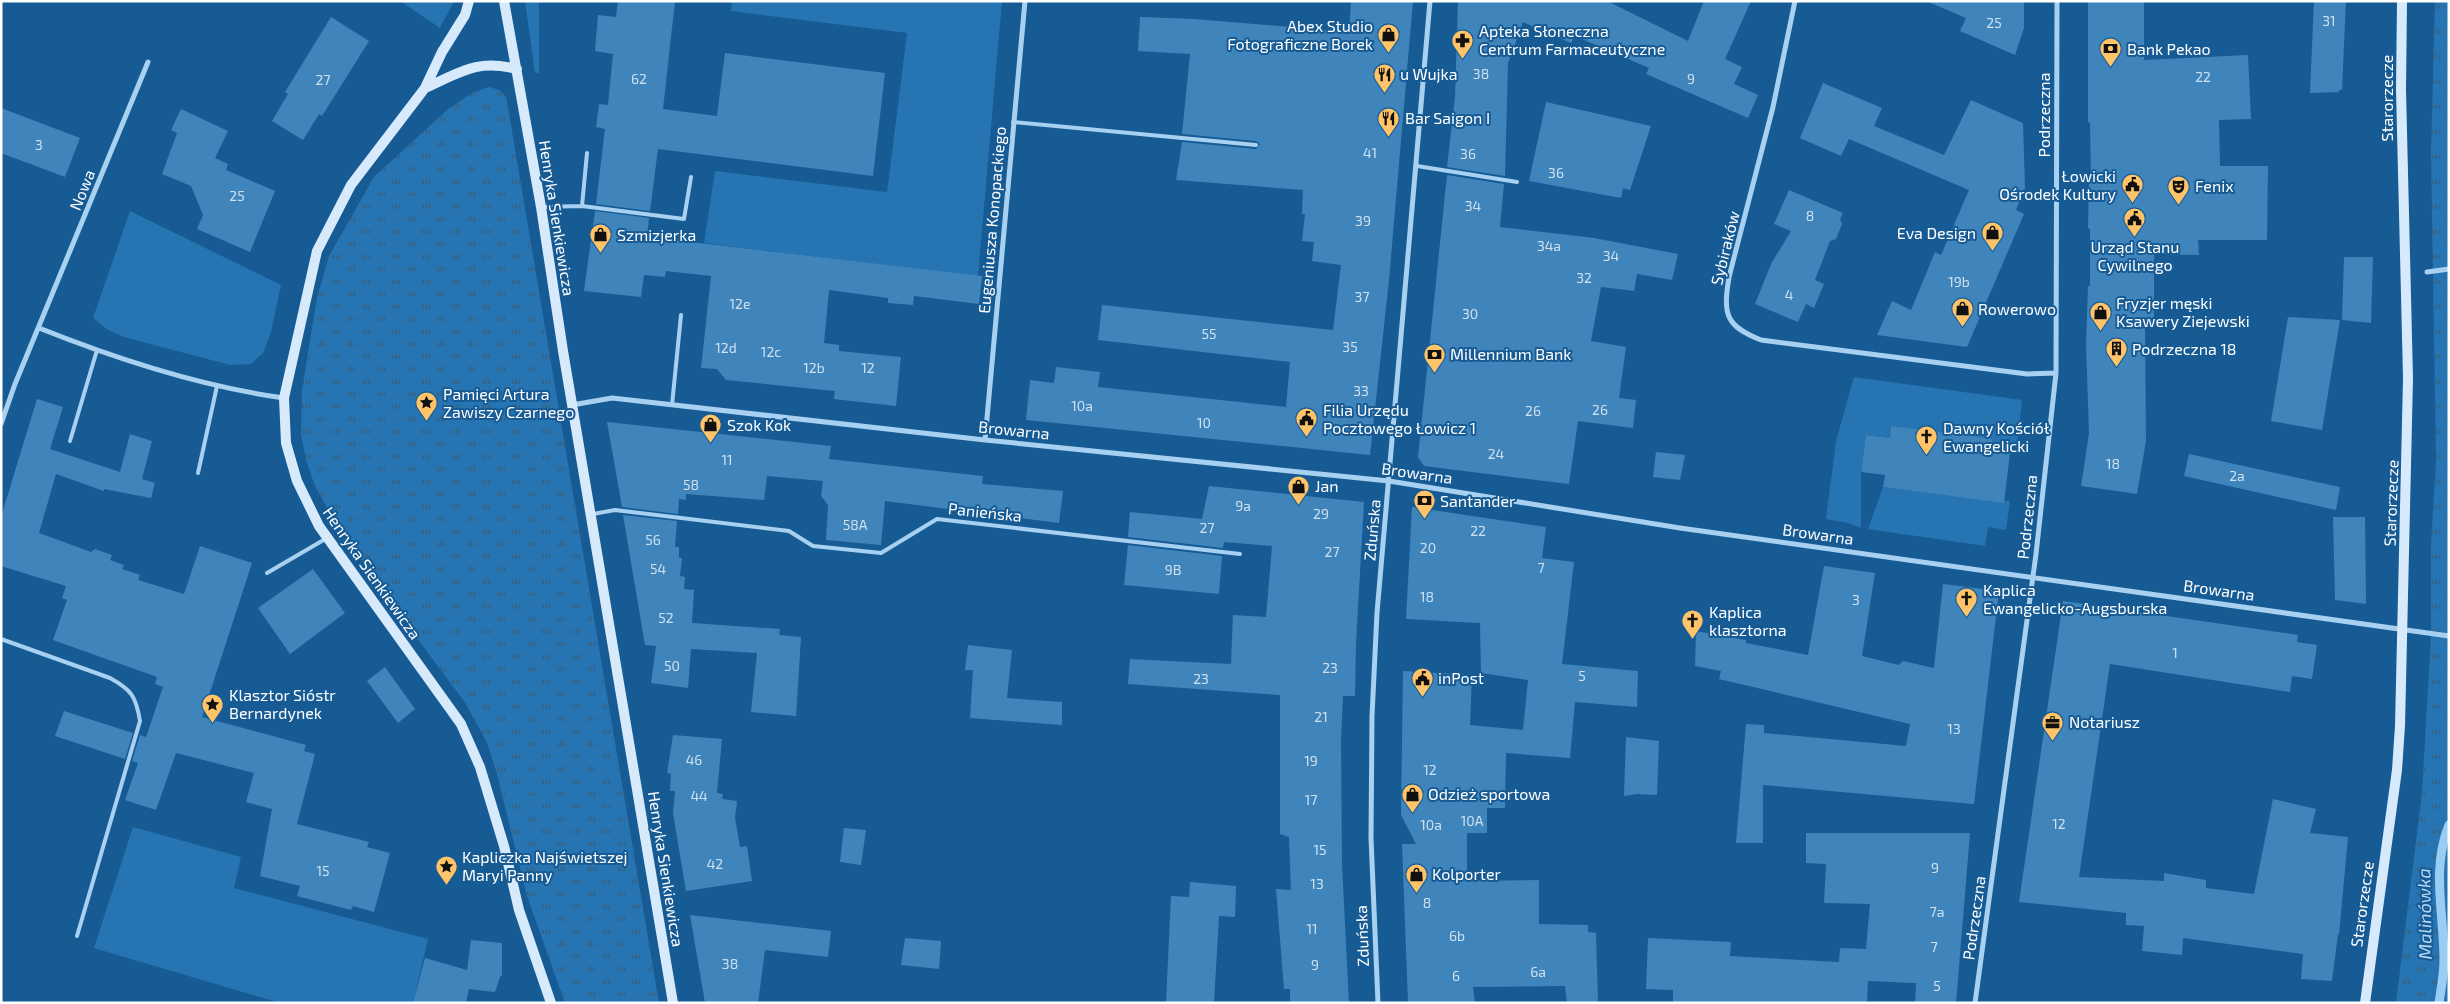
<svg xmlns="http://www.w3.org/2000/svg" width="2450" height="1004" font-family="'Exo 2',sans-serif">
<defs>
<pattern id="park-tufts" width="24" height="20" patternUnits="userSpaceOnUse" patternTransform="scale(1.25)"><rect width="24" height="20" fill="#2674b1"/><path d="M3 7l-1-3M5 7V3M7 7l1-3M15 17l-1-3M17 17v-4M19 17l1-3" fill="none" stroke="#3b5e79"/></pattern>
</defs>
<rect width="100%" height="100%" fill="#175b95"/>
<!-- grass -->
<path fill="#2674b1" d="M400 1H454L440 28Z
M525 1H539V73H535Z
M732 1H1002L978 277 704 243 715 171 887 192 907 33 731 11Z
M130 211 281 285 271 332 263 353 251 364 230 365 124 337 108 330 93 318Z
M1854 377 2022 400 2017 445 1891 427 1890 438 1866 435 1861 472V528L1848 523 1826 519 1836 441Z
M1883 487 1985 500V498L2010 501 2006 530 1988 527 1985 546 1868 529Z
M133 827 241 857 234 888 428 939 413 1003H280L94 948Z"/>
<!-- park -->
<path fill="url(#park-tufts)" d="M2435 1H2449V1003H2396L2422 792 2431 636V545L2436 460 2431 151Z
M489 87 499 90 506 96 659 1003H565L527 896 497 774 487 743 466 704 399 614 333 518 315 486 306 460 301 434 302 391 309 346 317 298 329 256 374 177 447 110 472 93Z"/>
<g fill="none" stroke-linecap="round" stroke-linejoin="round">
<!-- stream -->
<path stroke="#9acdf3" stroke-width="9" d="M2439 1003C2441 989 2444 974 2444 960 2444 914 2431 869 2449 825"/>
</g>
<!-- building -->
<path fill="#3f85bc" d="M618 1H675L663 109 717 116 725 53 885 73 873 176 658 149 650 211 596 204 605 129 596 127 599 104 608 105 613 54 595 51 598 15 616 17Z
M1351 1H1413L1389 280 1370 455 1026 420 1030 380 1054 383 1056 367 1100 372 1098 387 1286 407 1290 362 1098 340 1102 305 1333 330 1341 265 1312 261 1314 242 1302 241 1305 214H1302L1303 190 1176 180 1182 142 1256 149 1260 144 1256 141 1182 134 1190 54 1138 51 1140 17 1194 19 1349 32Z
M1458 1H1607L1688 41 1704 1H1751L1725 59 1742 67 1734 84 1758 95 1748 118 1646 74 1649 68 1575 36 1571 43 1523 22 1508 63 1505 176 1447 167 1455 97Z
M1926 1H2024V28L2015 55 1960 31 1966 18Z
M2088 1H2144V60L2248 55 2251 119 2219 120 2220 166H2268L2267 240H2198L2199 255 2154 254V320L2145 319 2146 441 2137 494 2081 486 2089 433 2086 345 2088 286H2090V229L2088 228 2089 180H2091L2090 123 2088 122Z
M2314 1H2346L2342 90H2339V92L2310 93Z
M331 17 369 41 322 116 319 114 303 140 272 121 288 94 285 92Z
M1823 83 1882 108 1874 126 1944 155 1971 100 2023 123 2025 188 2016 210 2024 214 1967 347 1877 335 1892 301 1911 310 1935 252 1941 255 1969 190 1849 139 1841 156 1800 138Z
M1546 102 1651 126 1630 190 1623 188 1621 198 1529 181Z
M1 108 80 138 65 177 1 153Z
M181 109 228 131 215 158 228 164 226 170 275 191 250 252 197 229 203 215 191 186 162 174 177 133 171 130Z
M1447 175 1504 184 1500 227 1594 238 1678 254 1672 280 1637 274 1634 291 1601 287 1591 341 1626 347 1619 398 1636 400 1633 428 1578 421 1569 484 1424 466 1418 457Z
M1789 190 1843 213 1840 219 1842 224 1836 239 1830 241 1815 280 1824 284 1814 308 1806 304 1798 322 1755 304 1771 264 1791 231 1774 224Z
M595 211 649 218 647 237 982 276 979 304 914 296 913 305 888 303V298L829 290 824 343 839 345V351L901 357 896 406 834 399 835 391 726 380 717 369 701 368 711 276 666 271 665 277 644 275 641 297 584 291Z
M2344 257H2373L2371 323 2342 320Z
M2288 317 2340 320 2322 430 2271 421Z
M37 399 63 407 50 449 120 472 130 434 152 441 142 479 155 483 151 498 104 489V491L56 474 39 533 91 552 95 549 112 555 110 560 124 565 122 569 140 575 138 580 184 594 200 546 252 563 202 717 306 745 304 751 315 754 297 824 369 842 367 847 390 853 374 912 353 906 351 910 297 896 300 886 260 876 272 809 246 802 254 773 176 753 156 810 125 800 138 763 132 761 140 735 146 737 163 687 155 684 157 677 53 640 67 600 62 598 66 586 1 566V517Z
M607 422 831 446 829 459 983 476 982 484 1063 491 1059 523 885 501 881 545 826 540 828 505 821 496 823 481 767 476 764 500 686 494V500L679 499 678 514 622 507Z
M1891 426 1993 439 1992 442 2011 444 2004 503 1883 487 1885 475 1861 472 1866 435 1890 438Z
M1656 452 1685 455 1680 480 1653 477Z
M2189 454 2340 487 2336 510 2184 476Z
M1209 486 1364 502 1356 643 1355 696H1343L1341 740 1342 865 1349 1003H1290V989H1284L1276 889 1291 890 1289 837 1280 834V695L1128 684 1130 659 1231 664 1233 615 1266 617 1272 546 1224 542 1223 548 1128 537 1130 512 1202 519Z
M1412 507 1546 527 1542 558 1574 562 1562 664 1638 671 1637 707 1575 702 1570 758 1506 753 1505 808H1487V833H1467V881L1539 880V924L1588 925V932L1596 933 1598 1003H1567L1565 986 1473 987 1475 1003H1408L1402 844H1416L1401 815 1403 671 1472 675 1470 725 1523 730 1528 680 1481 673 1480 623 1406 619Z
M623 515 677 521 675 547H679V558H682L680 576 685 577 684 589 694 590 692 623 780 629 779 635 801 637 796 716 751 712 757 653 691 649 688 688 651 683 656 646 645 645Z
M2333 517H2365L2366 604 2335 600Z
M1128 545 1222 556 1219 594 1124 585Z
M1824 566 1875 573 1862 656 1899 665 1903 661 1934 668 1943 584 1999 591 1974 804 1763 785V843H1736L1746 724 1764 725V733L1906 746 1910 724 1719 679 1721 671 1695 666 1696 631 1746 640V643L1808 655Z
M313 569 345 613 290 654 258 608Z
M2063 601 2298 635 2297 642 2317 645 2312 679 2292 676 2290 692 2110 664 2079 877 2164 881V873L2206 880V888L2254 894 2273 799 2316 809 2310 833 2348 837 2339 935 2338 934 2332 981 2301 979 2303 954 2183 938 2182 955 2142 951 2144 926 2126 925V913L2019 902Z
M968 645 1012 650 1007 698 1062 702V725L970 718 973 670H965Z
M385 667 415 709 398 723 367 681Z
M64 711 133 733 125 759 55 736Z
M673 735 722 739 717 793 723 794 722 799 737 801 735 818 740 847 747 846 752 881 686 891 673 813 675 791H670L671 774 667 773Z
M1626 737 1659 741 1657 795 1637 794 1624 796Z
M844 828 866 830 861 865 840 862Z
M1806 833H1970L1956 1003H1915L1916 983 1868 981 1867 1003H1673V990L1646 989 1648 938 1731 942 1730 956 1839 962 1840 948 1866 949 1870 904 1824 903 1826 864 1806 863Z
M1190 882 1236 886 1235 917 1219 916 1214 1003H1166L1171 896 1189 897Z
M690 915 831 931 828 957 765 950 758 1003H705Z
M905 938 941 941 939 969 901 965Z
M471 940 502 943V975L500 977 495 992 469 989 466 1003H413L425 958 467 970Z"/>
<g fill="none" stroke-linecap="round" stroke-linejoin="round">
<!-- lane -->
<path stroke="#a8d1f1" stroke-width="4" d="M1013 122 1256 145
M1417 166 1517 182
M582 206 587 153
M541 207 582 206 684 219 691 177
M672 405 681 315
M70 441 97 350
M198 473 217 386
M593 514 615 510 789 531 813 546 881 553 937 519 1240 554
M267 573 327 538
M1 639 110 678C132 690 136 697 140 721L77 936"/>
<!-- street -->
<path stroke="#a8d1f1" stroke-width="5" d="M1795 1 1773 107 1729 277C1723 314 1725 326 1761 340L2027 374 2056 373
M2427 272 2449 269
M39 328C114 358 204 387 284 398
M572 405 612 398 985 440 1389 481 1680 528 2449 636
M1 424 15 384 148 62
M985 440 1025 1
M1378 1003 1371 838 1372 716 1377 613 1430 1
M1975 1003 2036 554 2056 373 2057 1"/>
<!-- secondary -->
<path stroke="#d6eafb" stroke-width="10" d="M469 1 465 15 442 52 425 88 351 185 317 251 284 398 286 443 297 481 319 526 461 724 480 767 504 846 519 910 551 1003
M504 1 541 207 563 351 673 1003
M425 88C461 72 476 59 517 69
M2365 1003 2397 770 2400 726 2408 378 2401 90 2402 1"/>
</g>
<!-- icons -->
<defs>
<symbol id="shop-pin" viewBox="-11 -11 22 30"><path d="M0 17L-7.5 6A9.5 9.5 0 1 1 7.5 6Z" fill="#ffc368" stroke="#175b95"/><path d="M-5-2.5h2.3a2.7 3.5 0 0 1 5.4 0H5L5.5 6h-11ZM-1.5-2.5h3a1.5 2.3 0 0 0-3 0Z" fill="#111"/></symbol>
<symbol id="pharmacy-pin" viewBox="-11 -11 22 30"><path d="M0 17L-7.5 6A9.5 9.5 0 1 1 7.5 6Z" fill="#ffc368" stroke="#175b95"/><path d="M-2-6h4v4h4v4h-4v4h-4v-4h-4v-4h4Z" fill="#111"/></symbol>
<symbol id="bank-pin" viewBox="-11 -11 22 30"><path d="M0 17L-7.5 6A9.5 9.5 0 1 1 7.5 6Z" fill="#ffc368" stroke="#175b95"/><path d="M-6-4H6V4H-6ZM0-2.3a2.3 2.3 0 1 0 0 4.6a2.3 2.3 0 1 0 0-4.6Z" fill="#111"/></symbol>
<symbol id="restaurant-pin" viewBox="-11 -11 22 30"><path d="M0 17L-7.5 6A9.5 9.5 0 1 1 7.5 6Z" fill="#ffc368" stroke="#175b95"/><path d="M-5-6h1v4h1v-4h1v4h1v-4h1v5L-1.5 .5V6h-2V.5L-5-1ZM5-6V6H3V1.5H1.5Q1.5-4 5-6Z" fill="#111"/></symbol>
<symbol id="civic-pin" viewBox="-11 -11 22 30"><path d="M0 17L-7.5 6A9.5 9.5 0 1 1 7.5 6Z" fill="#ffc368" stroke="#175b95"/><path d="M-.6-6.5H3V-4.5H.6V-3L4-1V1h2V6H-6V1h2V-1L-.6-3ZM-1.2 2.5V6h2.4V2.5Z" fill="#111"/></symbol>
<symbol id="theatre-pin" viewBox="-11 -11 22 30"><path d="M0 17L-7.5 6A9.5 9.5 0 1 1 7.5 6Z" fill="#ffc368" stroke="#175b95"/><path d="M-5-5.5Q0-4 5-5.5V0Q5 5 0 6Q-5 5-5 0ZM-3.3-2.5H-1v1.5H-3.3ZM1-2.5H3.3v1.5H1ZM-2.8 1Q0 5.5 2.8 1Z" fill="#111"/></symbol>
<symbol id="building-pin" viewBox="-11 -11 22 30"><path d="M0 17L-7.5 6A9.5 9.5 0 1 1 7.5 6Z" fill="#ffc368" stroke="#175b95"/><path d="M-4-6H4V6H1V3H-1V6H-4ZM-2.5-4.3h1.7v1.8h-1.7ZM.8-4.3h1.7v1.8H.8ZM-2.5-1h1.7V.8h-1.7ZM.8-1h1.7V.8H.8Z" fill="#111"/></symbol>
<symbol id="sight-pin" viewBox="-11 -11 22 30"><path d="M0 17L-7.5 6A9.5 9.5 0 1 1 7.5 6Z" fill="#ffc368" stroke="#175b95"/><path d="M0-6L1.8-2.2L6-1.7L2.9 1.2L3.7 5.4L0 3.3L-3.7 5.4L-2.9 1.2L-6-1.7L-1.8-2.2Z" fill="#111"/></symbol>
<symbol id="church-pin" viewBox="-11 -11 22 30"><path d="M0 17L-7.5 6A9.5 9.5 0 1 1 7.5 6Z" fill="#ffc368" stroke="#175b95"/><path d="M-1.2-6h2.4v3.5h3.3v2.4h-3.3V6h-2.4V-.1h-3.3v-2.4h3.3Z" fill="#111"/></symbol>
<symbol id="office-pin" viewBox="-11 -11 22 30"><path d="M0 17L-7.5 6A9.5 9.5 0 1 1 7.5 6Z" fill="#ffc368" stroke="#175b95"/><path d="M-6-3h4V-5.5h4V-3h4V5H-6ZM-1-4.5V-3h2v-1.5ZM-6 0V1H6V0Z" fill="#111"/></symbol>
</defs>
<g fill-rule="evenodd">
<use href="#shop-pin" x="1376" y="22" width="25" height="34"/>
<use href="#pharmacy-pin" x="1450" y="28" width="25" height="34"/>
<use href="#bank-pin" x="2098" y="36" width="25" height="34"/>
<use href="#restaurant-pin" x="1372" y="62" width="25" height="34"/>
<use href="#restaurant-pin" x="1376" y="106" width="25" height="34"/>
<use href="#civic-pin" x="2120" y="172" width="25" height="34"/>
<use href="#theatre-pin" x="2166" y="174" width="25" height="34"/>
<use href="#civic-pin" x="2122" y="206" width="25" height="34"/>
<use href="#shop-pin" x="1980" y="220" width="25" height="34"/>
<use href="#shop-pin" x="588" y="222" width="25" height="34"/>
<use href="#shop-pin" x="1950" y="296" width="25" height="34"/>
<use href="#shop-pin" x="2088" y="300" width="25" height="34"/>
<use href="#building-pin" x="2104" y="336" width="25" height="34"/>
<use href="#bank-pin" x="1422" y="342" width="25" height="34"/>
<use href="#sight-pin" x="414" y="390" width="25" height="34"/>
<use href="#civic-pin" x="1294" y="406" width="25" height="34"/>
<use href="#shop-pin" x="698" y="412" width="25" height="34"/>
<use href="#church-pin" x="1914" y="424" width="25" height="34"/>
<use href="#shop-pin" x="1286" y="474" width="25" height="34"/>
<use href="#bank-pin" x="1412" y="488" width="25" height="34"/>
<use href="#church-pin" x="1954" y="586" width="25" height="34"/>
<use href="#church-pin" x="1680" y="608" width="25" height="34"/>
<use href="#civic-pin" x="1410" y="666" width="25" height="34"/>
<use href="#sight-pin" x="200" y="692" width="25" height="34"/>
<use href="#office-pin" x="2040" y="710" width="25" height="34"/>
<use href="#shop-pin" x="1400" y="782" width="25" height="34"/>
<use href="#sight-pin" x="434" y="854" width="25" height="34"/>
<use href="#shop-pin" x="1404" y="862" width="25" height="34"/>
</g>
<g text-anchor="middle" stroke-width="4" stroke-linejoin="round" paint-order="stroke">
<!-- number labels -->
<g font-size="14" fill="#cfe0ee">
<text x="2329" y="26">31</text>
<text x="1994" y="28">25</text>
<text x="1481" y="79">38</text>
<text x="2203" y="82">22</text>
<text x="639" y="84">62</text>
<text x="1691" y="84">9</text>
<text x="323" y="85">27</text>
<text x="39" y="150">3</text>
<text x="1370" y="158">41</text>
<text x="1468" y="159">36</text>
<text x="1556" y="178">36</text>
<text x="237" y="201">25</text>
<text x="1473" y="211">34</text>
<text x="1810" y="221">8</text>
<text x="1363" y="226">39</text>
<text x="1549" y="251">34a</text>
<text x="1611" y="261">34</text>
<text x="1584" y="283">32</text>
<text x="1959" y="287">19b</text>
<text x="1789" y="300">4</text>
<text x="1362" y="302">37</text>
<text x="740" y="309">12e</text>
<text x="1470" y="319">30</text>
<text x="1209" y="339">55</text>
<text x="1350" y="352">35</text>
<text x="726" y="353">12d</text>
<text x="771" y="357">12c</text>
<text x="814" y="373">12b</text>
<text x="868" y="373">12</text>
<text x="1361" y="396">33</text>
<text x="1082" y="411">10a</text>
<text x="1600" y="415">26</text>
<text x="1533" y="416">26</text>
<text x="1204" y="428">10</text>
<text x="1496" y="459">24</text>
<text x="727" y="465">11</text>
<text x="2113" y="469">18</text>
<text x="2237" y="481">2a</text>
<text x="691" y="490">58</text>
<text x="1243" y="511">9a</text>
<text x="1321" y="519">29</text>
<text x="855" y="530">58A</text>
<text x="1207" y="533">27</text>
<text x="1478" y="536">22</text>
<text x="653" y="545">56</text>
<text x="1428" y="553">20</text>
<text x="1332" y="557">27</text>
<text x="1541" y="573">7</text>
<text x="658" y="574">54</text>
<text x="1173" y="575">9B</text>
<text x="1427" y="602">18</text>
<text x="1856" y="605">3</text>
<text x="666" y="623">52</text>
<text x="2175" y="658">1</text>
<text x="672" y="671">50</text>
<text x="1330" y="673">23</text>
<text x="1582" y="681">5</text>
<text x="1201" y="684">23</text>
<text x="1321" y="722">21</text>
<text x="1954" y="734">13</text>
<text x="694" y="765">46</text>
<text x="1311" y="766">19</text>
<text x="1430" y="775">12</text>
<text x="699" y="801">44</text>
<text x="1311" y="805">17</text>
<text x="1472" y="826">10A</text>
<text x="2059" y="829">12</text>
<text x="1431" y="830">10a</text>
<text x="1320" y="855">15</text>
<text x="715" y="869">42</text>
<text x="1935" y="873">9</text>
<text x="323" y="876">15</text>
<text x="1317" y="889">13</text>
<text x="1427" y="908">8</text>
<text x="1937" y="917">7a</text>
<text x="1312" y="934">11</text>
<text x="1457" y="941">6b</text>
<text x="1934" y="952">7</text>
<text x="730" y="969">38</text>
<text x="1315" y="970">9</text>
<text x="1538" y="977">6a</text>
<text x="1456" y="981">6</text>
<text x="1937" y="991">5</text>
</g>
<!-- poi labels -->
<g font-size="16" fill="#fff" stroke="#175b95" text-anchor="start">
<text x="1373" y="32" text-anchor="end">Abex Studio<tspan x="1373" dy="18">Fotograficzne Borek</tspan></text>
<text x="1479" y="37">Apteka Słoneczna<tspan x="1479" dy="18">Centrum Farmaceutyczne</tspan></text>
<text x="2127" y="55">Bank Pekao</text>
<text x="1400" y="80">u Wujka</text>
<text x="1405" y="124">Bar Saigon I</text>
<text x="2116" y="182" text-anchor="end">Łowicki<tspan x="2116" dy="18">Ośrodek Kultury</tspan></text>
<text x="2195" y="192">Fenix</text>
<text x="1976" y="239" text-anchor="end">Eva Design</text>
<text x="617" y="241">Szmizjerka</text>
<text x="2135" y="253" text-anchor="middle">Urząd Stanu<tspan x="2135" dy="18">Cywilnego</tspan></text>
<text x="2116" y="309">Fryzjer męski<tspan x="2116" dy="18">Ksawery Ziejewski</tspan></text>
<text x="1978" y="315">Rowerowo</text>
<text x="2132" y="355">Podrzeczna 18</text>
<text x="1450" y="360">Millennium Bank</text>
<text x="443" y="400">Pamięci Artura<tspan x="443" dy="18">Zawiszy Czarnego</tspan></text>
<text x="1323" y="416">Filia Urzędu<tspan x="1323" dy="18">Pocztowego Łowicz 1</tspan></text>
<text x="727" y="431">Szok Kok</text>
<text x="1943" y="434">Dawny Kościół<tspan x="1943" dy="18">Ewangelicki</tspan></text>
<text x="1315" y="492">Jan</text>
<text x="1440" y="507">Santander</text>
<text x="1983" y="596">Kaplica<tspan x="1983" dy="18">Ewangelicko-Augsburska</tspan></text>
<text x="1709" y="618">Kaplica<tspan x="1709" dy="18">klasztorna</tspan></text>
<text x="1438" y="684">inPost</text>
<text x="229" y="701">Klasztor Sióstr<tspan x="229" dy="18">Bernardynek</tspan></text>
<text x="2069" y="728">Notariusz</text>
<text x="1428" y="800">Odzież sportowa</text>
<text x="462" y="863">Kapliczka Najświetszej<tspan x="462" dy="18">Maryi Panny</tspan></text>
<text x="1432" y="880">Kolporter</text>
</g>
<!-- street labels -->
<g font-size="16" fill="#fff" stroke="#175b95">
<text transform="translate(2387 98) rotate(-90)" y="6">Starorzecze</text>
<text transform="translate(2044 115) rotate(-90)" y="6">Podrzeczna</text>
<text transform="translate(82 190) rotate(-68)" y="6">Nowa</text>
<text transform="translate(557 218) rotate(81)" y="6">Henryka Sienkiewicza</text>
<text transform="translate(992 220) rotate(-85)" y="6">Eugeniusza Konopackiego</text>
<text transform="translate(1725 248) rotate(-76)" y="6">Sybiraków</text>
<text transform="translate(1014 430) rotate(6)" y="6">Browarna</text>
<text transform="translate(1417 473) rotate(8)" y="6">Browarna</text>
<text transform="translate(2391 503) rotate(-88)" y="6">Starorzecze</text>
<text transform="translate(985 512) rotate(6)" y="6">Panieńska</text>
<text transform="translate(2027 517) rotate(-84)" y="6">Podrzeczna</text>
<text transform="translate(1372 530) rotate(-85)" y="6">Zduńska</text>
<text transform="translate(1818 534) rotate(8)" y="6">Browarna</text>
<text transform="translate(372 573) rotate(55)" y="6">Henryka Sienkiewicza</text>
<text transform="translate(2219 590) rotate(8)" y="6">Browarna</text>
<text transform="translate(666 869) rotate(81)" y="6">Henryka Sienkiewicza</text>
<text transform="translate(2362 904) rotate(-82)" y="6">Starorzecze</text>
<text transform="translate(1974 918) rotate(-82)" y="6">Podrzeczna</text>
<text transform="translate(1362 936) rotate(-92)" y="6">Zduńska</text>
</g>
<!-- water labels -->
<g font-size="18" font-style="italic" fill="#b4daf8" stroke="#175b95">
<text transform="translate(2425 914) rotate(-91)" y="6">Malinówka</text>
</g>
</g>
<!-- border -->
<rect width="2450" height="1004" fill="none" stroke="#ffffff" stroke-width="5"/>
</svg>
